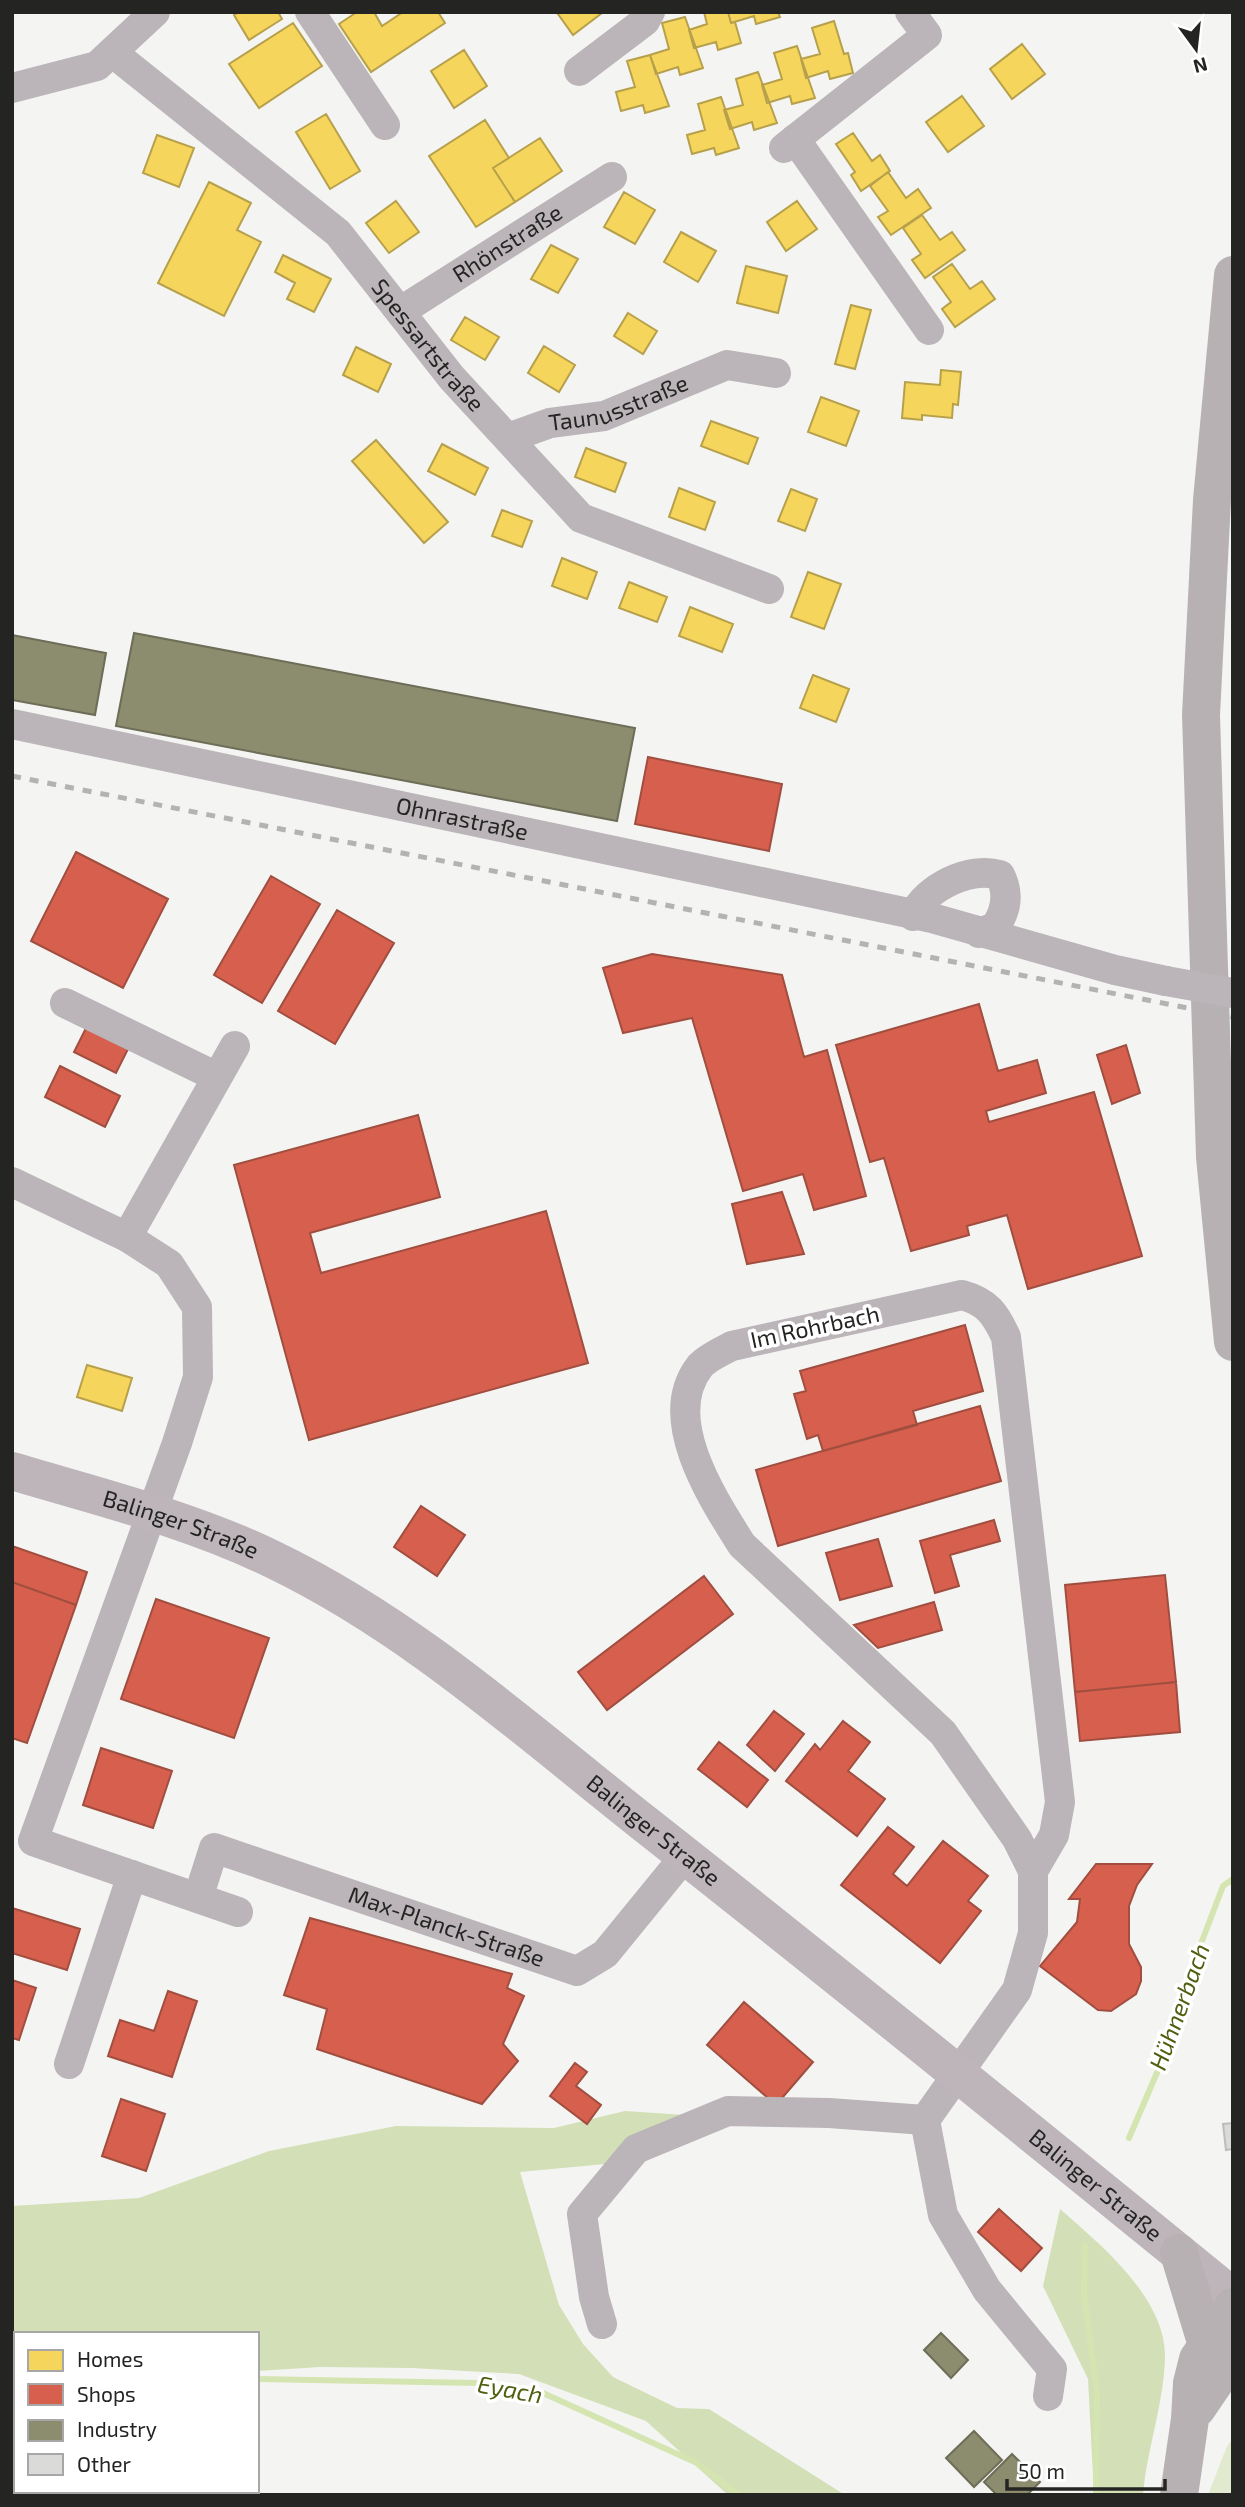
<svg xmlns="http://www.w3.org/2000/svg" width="1245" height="2507" font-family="'Exo 2',sans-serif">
<rect width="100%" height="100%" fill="#f4f5f3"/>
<!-- green -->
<path fill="#e1e9ce" d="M1233 2439V2495H1208L1227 2446Z"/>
<!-- forest -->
<path fill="#d3dfb6" d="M625 2111 686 2115 637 2161 520 2172 559 2305 583 2344 613 2377 677 2408 709 2409 845 2495H728L646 2421 519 2374 412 2368 320 2367 257 2371V2334H16V2366L12 2365V2206L139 2198 269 2151 396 2126 554 2128Z
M1060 2209C1100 2244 1166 2298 1165 2357 1164 2403 1147 2449 1143 2495H1094L1088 2379 1043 2286Z"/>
<!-- homes -->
<path fill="#f6d55c" stroke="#b7a04b" stroke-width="2" d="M239 12H278L282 19 249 40 234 15Z
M357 12H374L382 26 403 12H438L445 23 371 72 339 24Z
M560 12H602V13L573 35 558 14Z
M704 12H728L731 23 735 22 741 43 718 50 716 42 694 48 689 30 707 24Z
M728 12H778L780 17 756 24 754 16 731 23Z
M685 17 703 68 680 75 678 67 656 74 650 55 669 49 662 23Z
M834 21 844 54 848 53 853 73 830 79 828 71 806 78 801 59 820 54 812 28Z
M293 23 322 66 259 108 229 64Z
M1022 44 1045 74 1012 99 990 69Z
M797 46 815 98 792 104 790 96 767 103 762 85 782 79 774 53Z
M464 50 487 86 454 108 431 71Z
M650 55 669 106 645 113 643 105 621 111 616 92 635 87 627 61Z
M758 72 777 123 754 130 752 122 730 129 724 110 743 105 736 79Z
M962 96 984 126 948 152 926 122Z
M721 97 739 148 716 155 714 148 692 154 687 135 705 130 698 104Z
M326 114 360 171 330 189 296 132Z
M485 120 509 158 493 168 515 202 476 227 429 156Z
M853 133 872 161 880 155 890 171 861 191 851 175 855 172 836 144Z
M157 135 194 148 179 187 143 173Z
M540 138 562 171 515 202 493 168Z
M888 172 906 198 918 189 931 208 891 235 878 217 888 211 870 186Z
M209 182 251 203 237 230 261 242 224 316 158 283Z
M624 192 655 210 635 244 604 227Z
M396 201 419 232 389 253 366 223Z
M797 201 817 229 786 251 767 222Z
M922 215 940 240 952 232 965 250 925 278 912 260 921 254 903 228Z
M681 232 716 251 698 282 664 262Z
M551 245 578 259 558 293 531 279Z
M283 255 331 279 314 312 287 299 295 283 275 272Z
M952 264 970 289 982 281 995 299 955 327 942 309 951 302 933 277Z
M746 266 787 276 778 313 737 303Z
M851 305 871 310 855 369 835 364Z
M628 313 657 331 643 354 614 336Z
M465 317 499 337 485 360 451 340Z
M544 346 575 365 559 392 528 373Z
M356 347 391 364 378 392 343 375Z
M941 370 961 372 958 405 953 404 952 418 922 415V420L902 418 905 382 940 385Z
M821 397 859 411 846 446 808 432Z
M711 421 758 438 748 464 701 446Z
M376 440 448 522 424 543 352 461Z
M442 444 488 468 475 495 428 471Z
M586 448 626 463 615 492 575 477Z
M679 488 715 502 705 530 669 517Z
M791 489 817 499 805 531 778 521Z
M502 510 532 521 522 547 492 536Z
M562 558 597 572 587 599 552 586Z
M808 572 841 584 824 629 791 617Z
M629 582 667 597 657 622 619 608Z
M690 607 733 624 722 652 679 636Z
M813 675 849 689 836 722 800 708Z
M87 1365 132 1378 122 1411 77 1397Z"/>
<!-- shops -->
<path fill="#d6604d" stroke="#a14e40" stroke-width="2" d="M648 757 782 784 769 851 635 824Z
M76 852 168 899 123 988 31 941Z
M271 876 320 904 262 1003 214 975Z
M337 910 394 943 335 1044 278 1011Z
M652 954 782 975 804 1057 827 1050 866 1196 814 1210 803 1174 743 1191 692 1018 623 1033 603 968Z
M979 1004 998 1071 1037 1060 1046 1093 986 1111 989 1122 1094 1092 1142 1256 1028 1289 1007 1215 967 1226 969 1235 911 1251 884 1158 870 1162 836 1045Z
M86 1028 128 1049 116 1073 74 1052Z
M1126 1045 1140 1093 1112 1104 1097 1055Z
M60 1066 120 1096 105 1127 45 1097Z
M418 1115 440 1197 310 1233 321 1273 546 1211 588 1363 309 1440 234 1165Z
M782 1192 804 1254 747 1264 732 1204Z
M965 1325 983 1391 913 1411 917 1425 823 1451 818 1435 807 1439 794 1394 806 1391 800 1371Z
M980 1406 1001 1481 778 1546 756 1470Z
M421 1506 465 1535 437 1576 394 1547Z
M994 1520 1000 1541 950 1555 959 1586 935 1593 920 1541Z
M878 1539 892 1586 840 1600 826 1553Z
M12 1546 87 1572 76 1605 12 1582Z
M1165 1575 1176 1682 1075 1692 1065 1585Z
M704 1576 733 1614 607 1710 578 1672Z
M12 1582 76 1605 27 1743 12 1738Z
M156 1599 269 1638 234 1738 121 1699Z
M934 1602 942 1630 878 1648 854 1625Z
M1176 1682 1180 1732 1080 1741 1075 1692Z
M774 1711 804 1734 775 1771 747 1745Z
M843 1721 870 1742 848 1771 885 1799 857 1836 786 1781 815 1744 820 1750Z
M719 1742 768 1780 747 1807 698 1769Z
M101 1748 172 1771 153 1828 83 1805Z
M888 1827 914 1847 893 1874 907 1886 943 1841 988 1876 968 1901 981 1911 940 1963 841 1885Z
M1096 1864H1152L1137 1885 1129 1906V1944L1141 1967V1981L1136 1994 1111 2011 1098 2010 1040 1966 1077 1922 1080 1899H1069Z
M12 1908 80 1929 67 1970 12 1953Z
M310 1918 512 1974 507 1988 524 1996 503 2044 518 2061 482 2104 317 2049 327 2009 284 1995Z
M12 1980 36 1988 19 2040 12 2038Z
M168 1991 197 2001 172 2077 108 2056 120 2020 154 2031Z
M744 2002 813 2062 776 2105 707 2045Z
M575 2063 587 2072 576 2086 601 2105 587 2124 550 2096Z
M121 2099 165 2114 146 2171 102 2156Z
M999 2209 1042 2248 1021 2271 978 2232Z"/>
<!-- industry -->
<path fill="#8c8c6e" stroke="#6d6d58" stroke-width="2" d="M134 633 635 728 617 821 116 726Z
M12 635 106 653 95 715 12 700Z
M941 2333 968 2360 951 2378 924 2350Z
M974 2431 1002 2460 974 2487 946 2458Z
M1012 2454 1040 2482 1027 2495H997L984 2482Z"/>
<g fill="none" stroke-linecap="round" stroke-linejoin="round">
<!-- stream -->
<path stroke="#d5e5b1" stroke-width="6" d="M1129 2138 1165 2054 1194 1962 1223 1886 1233 1879
M1085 2246 1084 2294 1097 2392 1096 2495
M257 2379 477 2383 543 2393 697 2463 739 2495
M12 2386 16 2387"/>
</g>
<!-- building -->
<path fill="#dadad9" stroke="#bdbdbc" stroke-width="2" d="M1233 2123V2149L1226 2150 1223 2124Z"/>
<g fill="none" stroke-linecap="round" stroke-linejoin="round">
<!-- minor -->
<g stroke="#bbb4b8" stroke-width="30">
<path d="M310 12 385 125"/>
<path id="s1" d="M113 53 338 233 452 378 581 518 769 589"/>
<path d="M579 71 645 21 650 12"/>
<path d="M12 88 97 66 155 12"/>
<path d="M795 139 929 330"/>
<path d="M784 148 927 35 910 12"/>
<path id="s2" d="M401 311 612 177"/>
<path id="s3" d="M508 438 550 423 604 416 727 365 776 373"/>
<path id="s4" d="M12 724 932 918 1115 970 1166 981"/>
<path d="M913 916C926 887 970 866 1000 875 1009 893 1007 910 995 927L979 933"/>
<path d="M65 1003 217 1077"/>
<path d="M12 1182 127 1237 169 1264 197 1307 198 1377 177 1443 33 1841 238 1912"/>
<path d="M127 1237 235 1046"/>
<path d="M1033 1871 1054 1835 1060 1802 1006 1337C995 1313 987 1302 962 1295L732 1346C722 1351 707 1358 700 1366 659 1418 713 1499 742 1545L943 1733 1017 1839 1033 1871V1933L1017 1990 925 2120 943 2215 987 2290 1052 2369 1048 2396"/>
<path id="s5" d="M198 1898 214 1848 577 1971 605 1954 685 1856"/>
<path d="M69 2064 132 1875"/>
<path d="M602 2324 594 2297 582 2214 636 2149 728 2111 829 2113 925 2120"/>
</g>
<!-- major -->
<path stroke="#bdb5ba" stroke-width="38" id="s6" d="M12 1471C99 1497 193 1520 274 1560 411 1626 526 1730 645 1824 842 1979 1038 2138 1233 2297"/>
<!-- highway -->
<path stroke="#b8b1b4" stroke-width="38" d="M1233 275 1212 500 1201 715 1215 1157 1233 1342
M1179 2253 1206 2342
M1197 2408 1233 2355
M1179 2495 1190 2419 1192 2383 1198 2359 1233 2307"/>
<!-- rail -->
<path stroke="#b4b2b2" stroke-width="5" stroke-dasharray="9 9" stroke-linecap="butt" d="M12 776 1233 1017"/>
<!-- minor-bridge -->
<path stroke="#bbb4b8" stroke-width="30" d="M1166 981 1233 993"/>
</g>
<g text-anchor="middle" stroke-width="7" stroke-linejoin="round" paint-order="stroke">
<!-- street labels -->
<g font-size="23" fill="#242423" stroke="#fff">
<text dy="8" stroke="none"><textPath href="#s2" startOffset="126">Rhönstraße</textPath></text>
<text dy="8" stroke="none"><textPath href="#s1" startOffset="432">Spessartstraße</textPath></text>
<text dy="8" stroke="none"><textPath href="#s3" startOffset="116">Taunusstraße</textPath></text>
<text dy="8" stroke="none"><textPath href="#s4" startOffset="460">Ohnrastraße</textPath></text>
<text transform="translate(815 1327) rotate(-12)" y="8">Im Rohrbach</text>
<text dy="8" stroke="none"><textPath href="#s6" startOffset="177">Balinger Straße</textPath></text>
<text dy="8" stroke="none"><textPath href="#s6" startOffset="744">Balinger Straße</textPath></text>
<text dy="8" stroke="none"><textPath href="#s5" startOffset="298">Max-Planck-Straße</textPath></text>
<text dy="8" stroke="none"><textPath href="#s6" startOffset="1311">Balinger Straße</textPath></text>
</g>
<!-- water labels -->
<g font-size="24" font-style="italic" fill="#4e5f10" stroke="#fff">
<text transform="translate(1180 2007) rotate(-70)" y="8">Hühnerbach</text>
<text transform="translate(510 2390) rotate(10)" y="8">Eyach</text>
</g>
</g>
<!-- border -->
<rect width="1245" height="2507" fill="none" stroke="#242423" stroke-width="28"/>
<!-- legend -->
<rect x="14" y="2332" width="245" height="161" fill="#ffffff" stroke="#a7a7a7" stroke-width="2"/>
<rect x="28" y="2350" width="35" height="21" fill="#f6d55c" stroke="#a7a7a7" stroke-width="2"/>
<text x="77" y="2367" font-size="21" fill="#242423">Homes</text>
<rect x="28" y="2384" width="35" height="21" fill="#d6604d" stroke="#a7a7a7" stroke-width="2"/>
<text x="77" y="2402" font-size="21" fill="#242423">Shops</text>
<rect x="28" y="2420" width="35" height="21" fill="#8c8c6e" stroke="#a7a7a7" stroke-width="2"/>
<text x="77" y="2437" font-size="21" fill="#242423">Industry</text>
<rect x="28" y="2454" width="35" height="21" fill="#dadad9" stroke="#a7a7a7" stroke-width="2"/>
<text x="77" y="2472" font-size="21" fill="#242423">Other</text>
<!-- north arrow -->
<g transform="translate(1196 49) rotate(165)" stroke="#ffffff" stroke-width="5" paint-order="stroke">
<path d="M0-5L12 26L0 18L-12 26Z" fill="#242423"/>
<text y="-10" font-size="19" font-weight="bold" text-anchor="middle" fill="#242423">N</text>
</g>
<!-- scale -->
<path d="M1007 2479v10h158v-10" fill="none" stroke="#242423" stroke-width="3.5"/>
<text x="1018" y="2479" font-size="21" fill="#242423" stroke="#ffffff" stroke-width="5" paint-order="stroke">50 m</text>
</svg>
